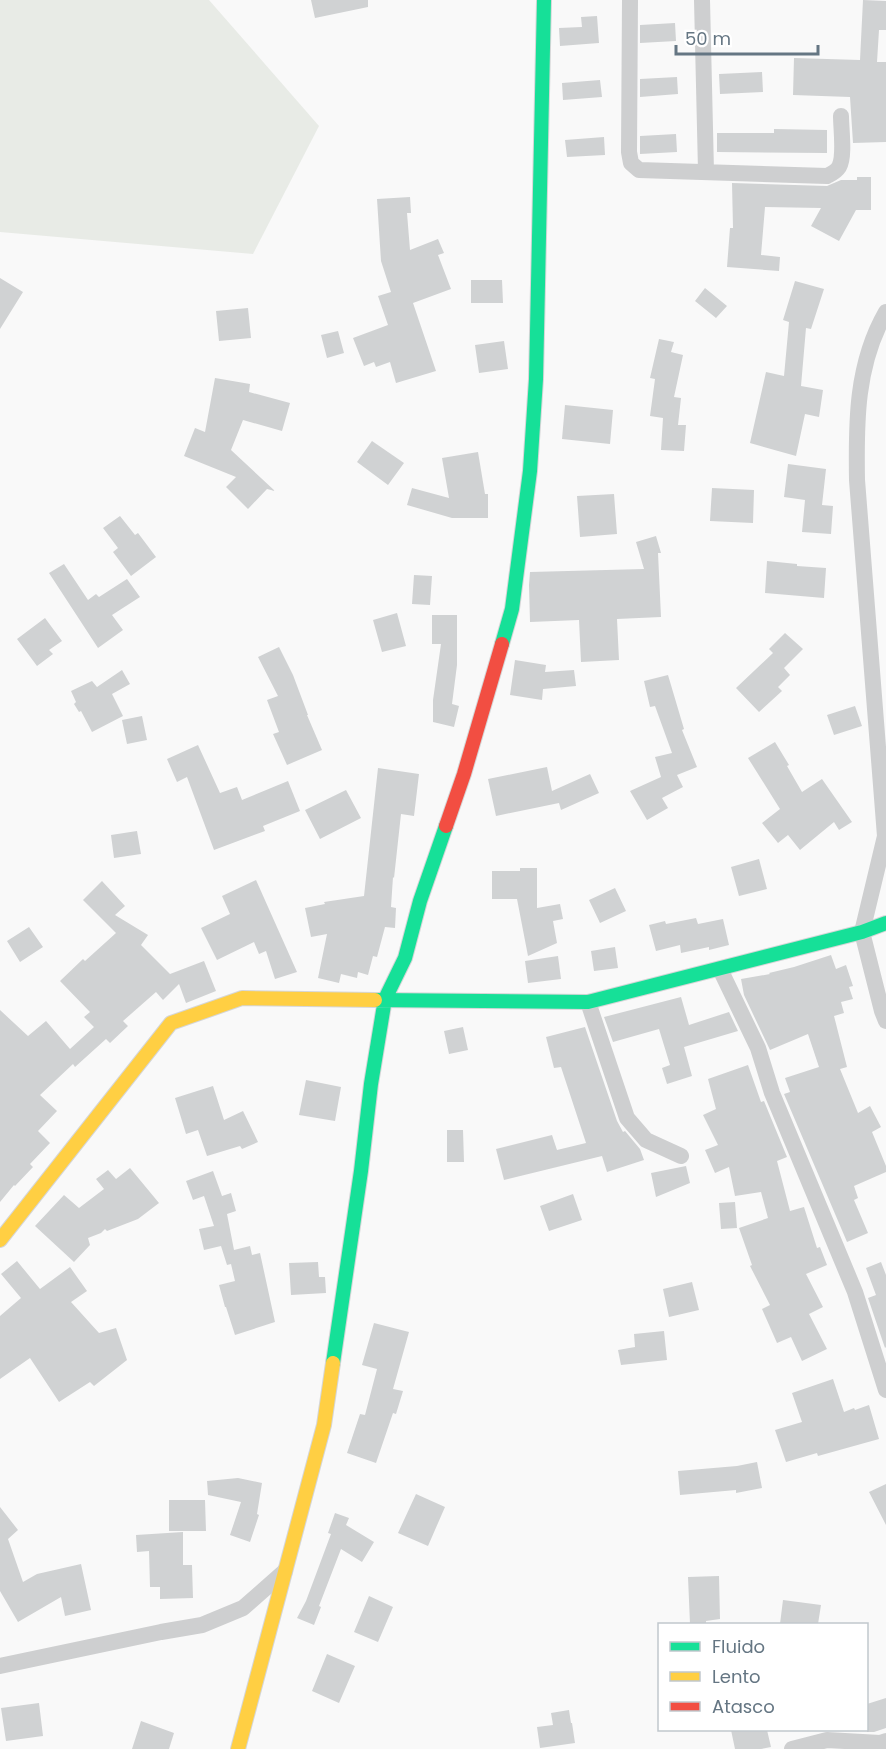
<svg xmlns="http://www.w3.org/2000/svg" width="886" height="1749" font-family="Poppins,sans-serif">
<rect width="100%" height="100%" fill="#f9f9f9"/>
<!-- green -->
<path fill="#e8ebe6" d="M0 0H209L319 126 253 254 0 232Z"/>
<!-- building -->
<path fill="#d0d2d3" d="M311 0H368V7L315 18Z
M863 0 886 1V30H879L877 62H886V142L853 143 850 97 793 95 794 58 860 60Z
M597 16 599 43 560 46 559 28 582 27 581 17Z
M675 23 676 41 640 43V25Z
M762 72 763 92 720 94 719 74Z
M677 77 678 94 640 97V79Z
M600 80 602 97 563 100 562 83Z
M774 129 827 130V153L717 152V133H774Z
M676 134 677 152 640 154V136Z
M604 137 605 155 567 157 565 140Z
M857 177H871V210H856L839 241 811 226 821 208 765 207 761 255 780 257 779 271 727 267 730 228H733L732 183 827 186 841 180H857Z
M410 197 411 213H407L410 250 438 239 444 253 438 255 451 289 413 303 436 371 396 383 390 362 376 367 374 362 364 366 353 338 388 325 378 296 391 292 381 261 377 199Z
M0 278 23 292 0 329Z
M471 280H502L503 303H471Z
M795 281 824 289 811 329 806 328 801 386 823 390 819 417 805 414 796 456 750 443 766 372 784 376 789 322 783 320Z
M705 288 727 306 716 318 695 301Z
M248 308 251 338 219 341 216 311Z
M338 331 344 353 327 358 321 335Z
M659 339 674 342 671 352 683 355 674 397 681 398 678 425H686L684 451 661 450 663 418 650 416 655 379 650 378Z
M504 341 508 369 479 373 475 345Z
M215 378 250 384 249 392 290 403 282 431 243 420 231 450 275 491 267 489 248 509 226 487 236 477 184 456 195 428 205 432Z
M565 405 613 410 610 444 562 439Z
M372 441 404 463 388 485 357 462Z
M478 452 485 494H488V518H452L407 505 412 488 449 498 442 458Z
M788 464 826 469 822 505 833 506 831 534 802 532 805 500 784 497Z
M712 488 754 490 753 523 710 521Z
M614 494 617 534 580 537 577 496Z
M120 516 135 535 138 533 156 557 131 576 113 552 118 548 103 528Z
M656 536 661 553H658L661 617 617 619 619 660 581 662 579 620 530 622 529 585 530 572 644 569 636 542Z
M767 561 797 564V566L826 568 824 598 765 593Z
M64 564 88 600 96 594 99 597 127 579 140 597 112 615 123 630 98 648 49 573Z
M414 575 432 576 430 605 412 604Z
M397 613 406 646 382 652 373 620Z
M432 615H457V665L452 704 459 706 454 727 433 722V700L441 644H432Z
M45 618 62 641 49 650 53 654 37 666 17 639Z
M785 633 803 649 784 668 790 675 778 687 782 691 759 712 736 688 773 653 769 649Z
M279 647 293 675 308 715H307L322 750 287 765 273 734 279 732 267 700 278 696 258 657Z
M515 660 546 665 545 672 574 670 576 686 543 689 542 700 510 695Z
M122 670 130 684 112 694 123 716 92 732 81 711 79 712 74 704 76 702 71 691 92 681 97 687Z
M668 675 684 729 682 730 697 767 677 775 683 787 662 798 668 808 647 820 630 791 661 777 655 757 672 753 655 706 650 707 644 681Z
M855 706 862 726 834 735 827 715Z
M142 716 147 740 127 744 122 720Z
M775 742 789 765 787 766 802 792 822 779 852 822 839 830 834 822 800 850 788 835 778 843 762 823 780 809 748 758Z
M198 745 220 793 237 787 242 800 288 781 300 811 263 826 265 831 214 850 187 777 177 782 167 759Z
M547 767 552 791 590 774 599 793 561 810 559 803 496 816 488 779Z
M378 768 419 774 414 816 401 814 394 878 393 877 391 907 396 908 395 928 385 927 377 957 373 956 368 975 358 972 357 978 341 974 339 983 318 978 327 934 311 937 305 908 325 904 324 902 364 896Z
M346 790 361 818 320 839 305 810Z
M137 831 141 854 114 858 111 835Z
M759 859 767 889 739 896 731 867Z
M520 868H537V908L560 904 563 919 553 921 557 943 528 956 517 899H492V871H520Z
M256 880 297 972 275 979 266 951 259 954 254 942 217 960 201 928 230 914 222 896Z
M102 881 125 906 115 915 148 935 141 945 170 974 204 961 216 991 186 1003 179 984 163 1000 156 992 123 1021 128 1026 110 1043 106 1039 75 1067 73 1064 40 1095 57 1111 38 1131 50 1143 30 1164 33 1167 15 1186 14 1185 0 1202V1010L28 1036 46 1021 70 1049 94 1027 84 1017 90 1012 60 981 83 959 85 961 116 933 83 900Z
M615 888 626 911 600 923 589 900Z
M696 918 698 924 723 919 729 945 709 950V947L681 953 680 945 656 951 649 925 665 921 666 924Z
M29 927 43 947 20 962 7 941Z
M615 947 618 968 594 971 591 951Z
M831 955 836 969 846 965 853 986 849 987 853 999 841 1002 844 1013 834 1016 847 1067 840 1069 858 1113 870 1106 881 1127 872 1132 886 1166V1172L854 1186 858 1198 854 1200 868 1233 847 1242 784 1094 790 1092 785 1078 819 1067 808 1034 770 1050 744 995 741 979 770 974 769 973 794 967Z
M558 956 561 979 528 983 525 961Z
M681 997 689 1025 729 1012 738 1031 684 1047 692 1076 667 1084 662 1068 670 1065 659 1029 613 1042 604 1017Z
M463 1027 468 1050 449 1054 444 1031Z
M585 1027 617 1121 623 1132 625 1131 640 1149 644 1160 607 1172 602 1156 504 1180 496 1149 552 1135 557 1150 586 1143 561 1067 554 1068 546 1037Z
M748 1065 761 1102 764 1101 787 1157 777 1161 790 1211 804 1207 817 1248 820 1247 827 1265 806 1274 823 1307 809 1314 827 1349 802 1361 791 1337 777 1343 762 1309 770 1305 750 1266 752 1265 739 1228 768 1218 761 1192 735 1196 729 1167 715 1173 705 1150 718 1145 703 1115 716 1109 708 1079Z
M306 1080 341 1087 335 1121 299 1115Z
M213 1086 224 1120 243 1111 258 1142 242 1149 240 1146 207 1156 198 1130 186 1134 175 1098Z
M447 1130H463L464 1162H447Z
M686 1166 690 1183 656 1197 651 1173Z
M130 1168 159 1203 138 1219 107 1231 105 1229 101 1233 88 1238 90 1245 74 1262 35 1226 64 1195 79 1208 104 1189 96 1179 108 1170 116 1179Z
M213 1171 222 1196 231 1193 236 1211 227 1214 234 1250 250 1246 252 1255 260 1253 275 1322 235 1335 226 1307H225L219 1285 235 1281 231 1264 227 1265 221 1246 204 1250 199 1229 214 1226 204 1196 193 1200 186 1181Z
M573 1194 582 1220 549 1231 540 1206Z
M735 1202 737 1228 721 1229 719 1203Z
M17 1261 40 1289 70 1267 87 1291 71 1302 99 1333 116 1328 127 1360 94 1386 90 1382 59 1402 30 1358 0 1379V1316L21 1298 1 1274Z
M318 1262 319 1277H325L326 1293 291 1295 289 1263Z
M881 1262 886 1275V1347L885 1348 868 1298 876 1295 866 1268Z
M692 1282 699 1310 669 1317 663 1289Z
M374 1323 409 1332 393 1389 403 1391 396 1414 393 1413 376 1463 347 1453 360 1414 365 1415 377 1369 362 1365Z
M664 1331 667 1360 621 1365 618 1350 635 1347 634 1334Z
M833 1379 844 1412 854 1408 855 1410 869 1405 879 1439 818 1456 817 1453 786 1462 775 1430 802 1422 792 1393Z
M757 1462 762 1488 736 1493V1490L680 1495 678 1471 737 1466Z
M238 1478 262 1483 257 1514 259 1515 250 1542 230 1535 241 1502 208 1495 207 1481Z
M886 1484V1525L869 1492Z
M416 1494 445 1507 428 1546 398 1533Z
M169 1500H205L206 1531H169Z
M0 1507 18 1530 8 1539 23 1582 37 1574 81 1564 91 1610 65 1616 61 1597 18 1622 0 1591Z
M335 1513 349 1518 346 1525 374 1542 362 1562 341 1549 319 1606 321 1607 314 1625 297 1618 306 1601 331 1534 328 1533Z
M183 1532V1565H192L193 1598 160 1599V1587H150L149 1551 137 1552 136 1535Z
M719 1576 720 1619 706 1621V1624H690L688 1577Z
M369 1596 393 1607 378 1642 354 1632Z
M783 1600 821 1605 818 1624H780Z
M327 1654 355 1666 339 1703 312 1691Z
M886 1698V1728L874 1732H867V1704Z
M39 1703 43 1736 6 1741 1 1708Z
M569 1710 571 1723H572L575 1743 540 1748 537 1727 553 1725 551 1713Z
M141 1721 174 1733 169 1749H132Z
M731 1730H767L771 1747 761 1749H735Z"/>
<g fill="none" stroke-linecap="round" stroke-linejoin="round">
<defs>
<path id="fast" d="M502 644 512 609 530 471 536 379 544 0
M375 1000 588 1002 862 932 886 923
M333 1363 361 1171 371 1084 385 999 405 958 420 901 446 826"/>
<path id="slow" d="M0 1240 171 1023 242 998 375 1000
M238 1749 324 1425 333 1363"/>
<path id="jam" d="M446 826 464 774 502 644"/>
</defs>
<!-- fast casing -->
<use href="#fast" stroke="#d5d6d7" stroke-width="16"/>
<!-- slow casing -->
<use href="#slow" stroke="#d5d6d7" stroke-width="16"/>
<!-- jam casing -->
<use href="#jam" stroke="#d5d6d7" stroke-width="16"/>
<!-- street -->
<path stroke="#cecfd0" stroke-width="16" d="M630 0 629 152 631 163 639 170 827 176C831 174 836 172 839 167 845 157 841 129 841 116
M702 0 706 171
M886 312C856 364 856 422 857 480L885 836 862 932 882 1011 886 1021
M720 969 758 1048 772 1093 855 1292 886 1390
M588 1002 627 1118 646 1140 681 1156
M0 1666 161 1632 202 1625 243 1608 285 1571
M792 1749 827 1740 880 1743 886 1741"/>
<!-- fast -->
<use href="#fast" stroke="#16e098" stroke-width="14"/>
<!-- slow -->
<use href="#slow" stroke="#ffcf43" stroke-width="14"/>
<!-- jam -->
<use href="#jam" stroke="#f24e42" stroke-width="14"/>
</g>
<!-- legend -->
<rect x="658" y="1623" width="210" height="108" fill="#ffffff" stroke="#c1c8cd" stroke-width="1.5"/>
<rect x="670" y="1642" width="30" height="9" fill="#16e098" stroke="#c1c8cd" stroke-width="1.5"/>
<text x="712" y="1653" font-size="18" fill="#657683">Fluido</text>
<rect x="670" y="1672" width="30" height="9" fill="#ffcf43" stroke="#c1c8cd" stroke-width="1.5"/>
<text x="712" y="1683" font-size="18" fill="#657683">Lento</text>
<rect x="670" y="1702" width="30" height="9" fill="#f24e42" stroke="#c1c8cd" stroke-width="1.5"/>
<text x="712" y="1713" font-size="18" fill="#657683">Atasco</text>
<!-- scale -->
<path d="M676 45v9h142v-9" fill="none" stroke="#657683" stroke-width="3"/>
<text x="685" y="45" font-size="18" fill="#657683" stroke="#ffffff" stroke-width="4.5" paint-order="stroke">50 m</text>
</svg>
